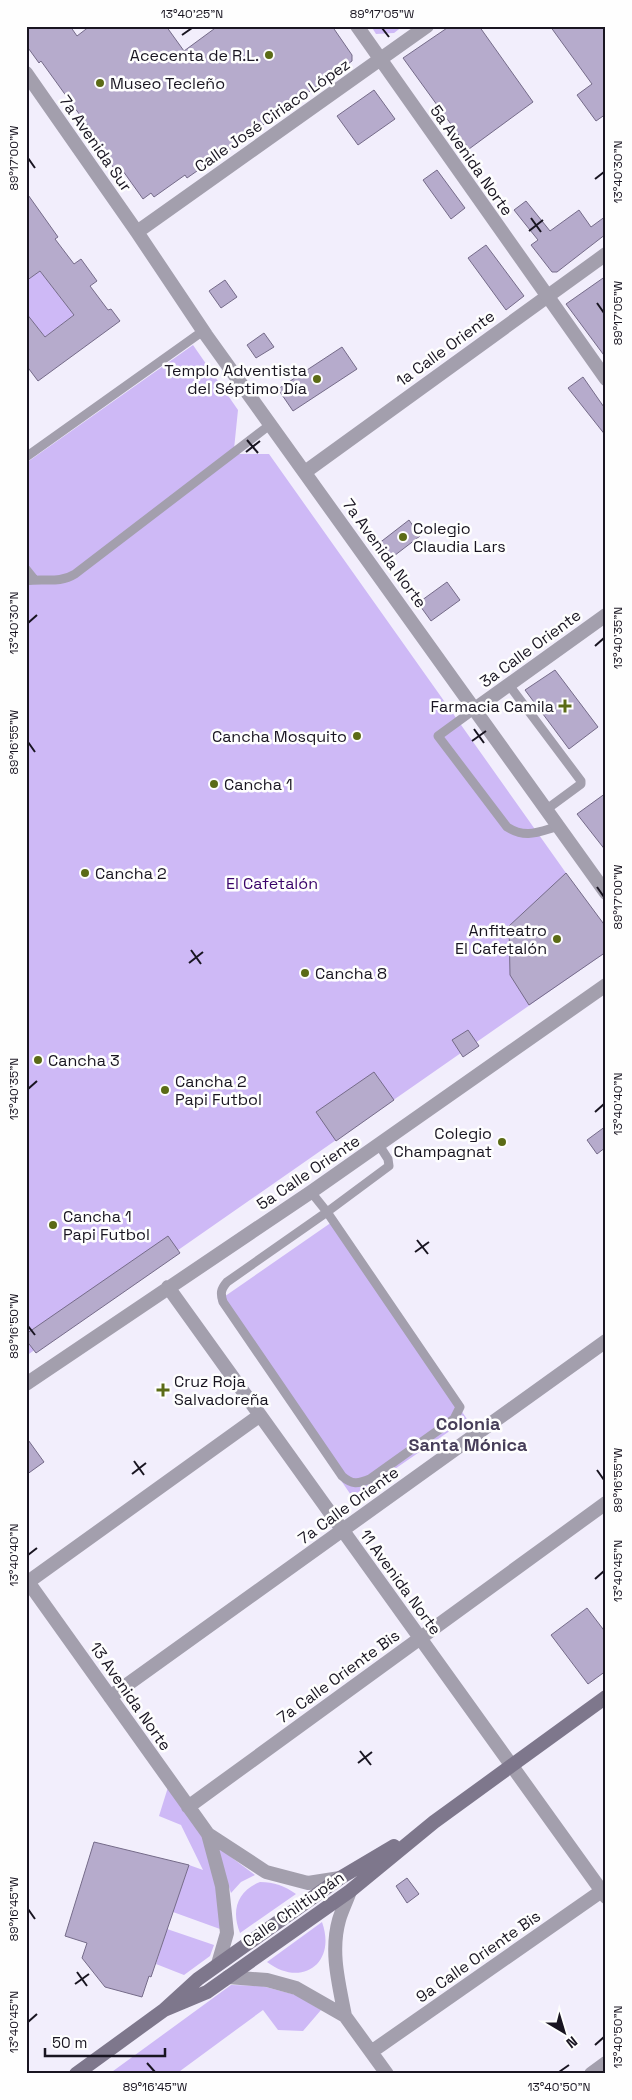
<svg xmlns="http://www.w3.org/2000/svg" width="632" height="2100" font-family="'Space Grotesk',sans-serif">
<rect width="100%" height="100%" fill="#f2eefc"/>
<!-- green -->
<path fill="#ceb9f6" d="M371 26H403L394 33 376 34Z
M40 271 74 315 45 337 26 313V281Z
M193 345 238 410 234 449 237 454H269L566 873 606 952 26 1356V463Z
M332 1222 467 1419 353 1498 218 1301Z
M169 1784 205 1836 218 1887 220 1929 173 1912 189 1865 203 1870 181 1825 159 1816Z
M215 1845 255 1875 241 1882 231 1893Z
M260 1882C274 1882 285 1886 296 1894L240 1933C231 1911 237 1891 260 1882Z
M322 1922C337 1964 301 1988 267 1962Z
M167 1929 214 1945 210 1956 184 1975 156 1964Z
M231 1985 262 1986 296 1995 321 2010 303 2031 278 2030 263 2010 176 2074H109Z"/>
<!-- building -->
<path fill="#b6abcc" stroke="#756b89" d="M26 26H70L77 36 90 26H166L184 51 218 26H332L352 55V61L261 126 260 125 241 138 242 140 208 166 207 164 187 178 185 175 154 197 151 193 143 199 123 171 118 174 101 150 103 147 41 61 39 63 26 45Z
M450 26H479L533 102 469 149 403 58Z
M550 26H606V114L596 121 577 95 592 84Z
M374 90 395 119 358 145 337 116Z
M437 170 465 208 451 219 423 180Z
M26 192 58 237 55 239 74 264 81 259 97 281 90 286 108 310 111 309 120 321 38 381 26 365V313L45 337 74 315 40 271 26 281Z
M526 201 550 231 579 210 591 227 606 216V234L557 272H552L531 245 538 240 514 210Z
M486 245 524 296 506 310 468 258Z
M606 276V358L566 304Z
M225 280 237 297 221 308 209 291Z
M264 333 274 347 256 358 247 345Z
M342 347 357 369 293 411 278 389Z
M583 377 606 410V436L568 388Z
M409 520 420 536 390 559 378 544Z
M447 582 460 600 431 621 418 603Z
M555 670 598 727 569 749 525 690Z
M606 793V851L577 814Z
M566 873 606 927V952L529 1005 510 975 509 926Z
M468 1030 479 1046 463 1057 452 1040Z
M374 1072 394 1100 336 1141 316 1112Z
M606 1126V1147L597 1154 587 1140Z
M168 1236 180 1253 36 1353 26 1340V1334Z
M26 1437 44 1462 26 1475Z
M587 1608 606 1633V1671L588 1684 551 1635Z
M94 1842 189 1865 151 1977 149 1976 142 1997 105 1987 82 1958 87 1943 65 1936Z
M407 1878 419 1894 407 1903 396 1886Z"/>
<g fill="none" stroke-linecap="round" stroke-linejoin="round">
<!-- service -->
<path stroke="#a39fad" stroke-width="9" d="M26 457 203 331
M26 569 34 579
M26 581C44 578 59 584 75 574L271 424
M509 685 581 781V784L547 809
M475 709 438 736 507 827C526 839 538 832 559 826
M311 1192 327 1212 389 1166 388 1159 379 1145
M327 1212 460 1407 454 1419 370 1479C358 1484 352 1485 342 1476L223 1302C220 1293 221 1289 227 1282Z"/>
<!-- minor -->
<path stroke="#a39fad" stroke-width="14" d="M305 472 606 254
M168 1287 606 1897
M26 1384 311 1192 606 985
M26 1579 208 1834 222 1886 227 1933 218 1964
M28 1582 259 1416
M110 1697 606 1341
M188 1807 606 1503
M208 1834 266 1872 308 1883 340 1878
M228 1977 267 1980 296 1988 345 2016 387 2074
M345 2016C339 1984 330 1952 339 1920 342 1910 347 1900 350 1891
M371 2052 606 1888
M591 2074 606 2063"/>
<!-- tertiary -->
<path stroke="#a39fad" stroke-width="14" d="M357 26 606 379
M26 73 137 232 206 335 606 893
M137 232 427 26
M475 709 606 615"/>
<!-- secondary -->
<path stroke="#7e778c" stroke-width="14" d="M164 2010 207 1992 350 1891 434 1822 606 1697
M76 2074 164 2010 198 1979 340 1878 394 1846"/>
</g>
<!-- ticks -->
<path fill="none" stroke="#191521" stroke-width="2" d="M382 28 389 37M182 35 192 28M28 158 35 168M595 179 604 172M531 218 541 232M529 231 543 220M597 303 604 313M247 440 258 453M246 452 260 441M28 623 37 615M595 646 604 638M474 729 484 743M472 741 486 731M28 742 35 752M597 887 604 897M191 950 201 964M189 963 203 952M28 1089 37 1081M595 1112 604 1104M417 1240 428 1254M415 1252 429 1242M28 1326 35 1335M134 1461 144 1475M597 1470 604 1480M132 1474 146 1463M28 1555 37 1548M595 1579 604 1571M360 1751 371 1765M358 1763 372 1752M28 1909 35 1919M77 1972 87 1986M75 1984 89 1974M28 2022 37 2014M595 2045 604 2037M147 2063 155 2072M559 2072 569 2065"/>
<!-- markers -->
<g fill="#5b6b16" stroke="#fefefe" stroke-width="2">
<circle cx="269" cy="55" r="5"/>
<circle cx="100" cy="83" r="5"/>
<circle cx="317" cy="379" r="5"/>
<circle cx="403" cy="537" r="5"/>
<path d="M562.5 698.5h5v5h5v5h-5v5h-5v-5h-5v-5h5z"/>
<circle cx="357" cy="736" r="5"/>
<circle cx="214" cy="784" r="5"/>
<circle cx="85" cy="873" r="5"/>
<circle cx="557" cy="939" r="5"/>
<circle cx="305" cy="973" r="5"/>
<circle cx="38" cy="1060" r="5"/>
<circle cx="165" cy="1090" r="5"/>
<circle cx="502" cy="1142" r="5"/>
<circle cx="53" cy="1225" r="5"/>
<path d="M160.5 1382.5h5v5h5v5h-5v5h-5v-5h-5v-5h5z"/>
</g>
<g text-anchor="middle" stroke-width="5" stroke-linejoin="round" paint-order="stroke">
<!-- poi labels -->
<g font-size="16" fill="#191521" stroke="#fefefe" text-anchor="start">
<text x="259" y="61" text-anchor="end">Acecenta de R.L.</text>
<text x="110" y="89">Museo Tecleño</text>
<text x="307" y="376" text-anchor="end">Templo Adventista<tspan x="307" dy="18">del Séptimo Día</tspan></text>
<text x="413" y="534">Colegio<tspan x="413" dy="18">Claudia Lars</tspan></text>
<text x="554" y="712" text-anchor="end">Farmacia Camila</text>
<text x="347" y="742" text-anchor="end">Cancha Mosquito</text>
<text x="224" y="790">Cancha 1</text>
<text x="95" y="879">Cancha 2</text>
<text x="547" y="936" text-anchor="end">Anfiteatro<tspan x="547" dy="18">El Cafetalón</tspan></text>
<text x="315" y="979">Cancha 8</text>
<text x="48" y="1066">Cancha 3</text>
<text x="175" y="1087">Cancha 2<tspan x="175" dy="18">Papi Futbol</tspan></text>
<text x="492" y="1139" text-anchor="end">Colegio<tspan x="492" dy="18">Champagnat</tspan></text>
<text x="63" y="1222">Cancha 1<tspan x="63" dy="18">Papi Futbol</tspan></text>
<text x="174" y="1387">Cruz Roja<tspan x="174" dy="18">Salvadoreña</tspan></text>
</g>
<!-- street labels -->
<g font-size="16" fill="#191521" stroke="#fefefe">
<text transform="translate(272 115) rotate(-35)" y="6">Calle José Ciriaco López</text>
<text transform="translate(96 143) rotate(55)" y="6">7a Avenida Sur</text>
<text transform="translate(472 160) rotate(55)" y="6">5a Avenida Norte</text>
<text transform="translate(445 348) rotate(-36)" y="6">1a Calle Oriente</text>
<text transform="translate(385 553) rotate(54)" y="6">7a Avenida Norte</text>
<text transform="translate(530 648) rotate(-36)" y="6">3a Calle Oriente</text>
<text transform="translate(308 1172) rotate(-34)" y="6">5a Calle Oriente</text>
<text transform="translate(348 1505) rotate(-36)" y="6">7a Calle Oriente</text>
<text transform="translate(401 1582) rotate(54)" y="6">11 Avenida Norte</text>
<text transform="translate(338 1676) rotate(-36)" y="6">7a Calle Oriente Bis</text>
<text transform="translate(131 1696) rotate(55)" y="6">13 Avenida Norte</text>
<text transform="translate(293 1909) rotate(-35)" y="6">Calle Chiltiupán</text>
<text transform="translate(478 1956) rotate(-35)" y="6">9a Calle Oriente Bis</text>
</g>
<!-- park labels -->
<g font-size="16" fill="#3a0369" stroke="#fefefe">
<text x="272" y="889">El Cafetalón</text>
</g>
<!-- neighbourhood labels -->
<g font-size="18" font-weight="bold" fill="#473e59" stroke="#fefefe">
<text x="468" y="1430">Colonia<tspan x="468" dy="21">Santa Mónica</tspan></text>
</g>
</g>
<!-- border -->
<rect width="632" height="2100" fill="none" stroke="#fefefe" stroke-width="55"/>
<!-- north arrow -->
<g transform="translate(564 2032) rotate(142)" stroke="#fefefe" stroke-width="4" paint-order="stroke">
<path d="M0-4L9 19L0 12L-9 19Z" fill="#191521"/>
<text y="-8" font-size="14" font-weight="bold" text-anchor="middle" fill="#191521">N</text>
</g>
<!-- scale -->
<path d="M45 2048v8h120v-8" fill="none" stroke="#191521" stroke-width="2.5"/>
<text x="52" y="2048" font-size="15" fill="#191521" stroke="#fefefe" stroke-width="4" paint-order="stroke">50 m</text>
<rect x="28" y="28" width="576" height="2044" fill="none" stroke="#191521" stroke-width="2"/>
<g font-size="12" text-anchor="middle" fill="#191521">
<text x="192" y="18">13°40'25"N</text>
<text x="382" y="18">89°17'05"W</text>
<text transform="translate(14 158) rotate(-90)" y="4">89°17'00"W</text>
<text transform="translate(618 172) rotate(-90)" y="4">13°40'30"N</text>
<text transform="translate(618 313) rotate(-90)" y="4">89°17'05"W</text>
<text transform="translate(14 623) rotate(-90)" y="4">13°40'30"N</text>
<text transform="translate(618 638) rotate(-90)" y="4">13°40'35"N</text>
<text transform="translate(14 742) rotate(-90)" y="4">89°16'55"W</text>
<text transform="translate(618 897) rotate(-90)" y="4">89°17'00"W</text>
<text transform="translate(14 1089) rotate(-90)" y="4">13°40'35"N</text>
<text transform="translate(618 1104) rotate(-90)" y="4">13°40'40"N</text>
<text transform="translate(14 1326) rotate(-90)" y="4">89°16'50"W</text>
<text transform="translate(618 1480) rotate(-90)" y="4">89°16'55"W</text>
<text transform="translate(14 1555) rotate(-90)" y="4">13°40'40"N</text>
<text transform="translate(618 1571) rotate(-90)" y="4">13°40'45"N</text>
<text transform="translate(14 1909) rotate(-90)" y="4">89°16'45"W</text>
<text transform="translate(14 2022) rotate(-90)" y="4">13°40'45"N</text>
<text transform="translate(618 2037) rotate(-90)" y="4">13°40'50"N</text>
<text x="155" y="2091">89°16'45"W</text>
<text x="559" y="2091">13°40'50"N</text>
</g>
</svg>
